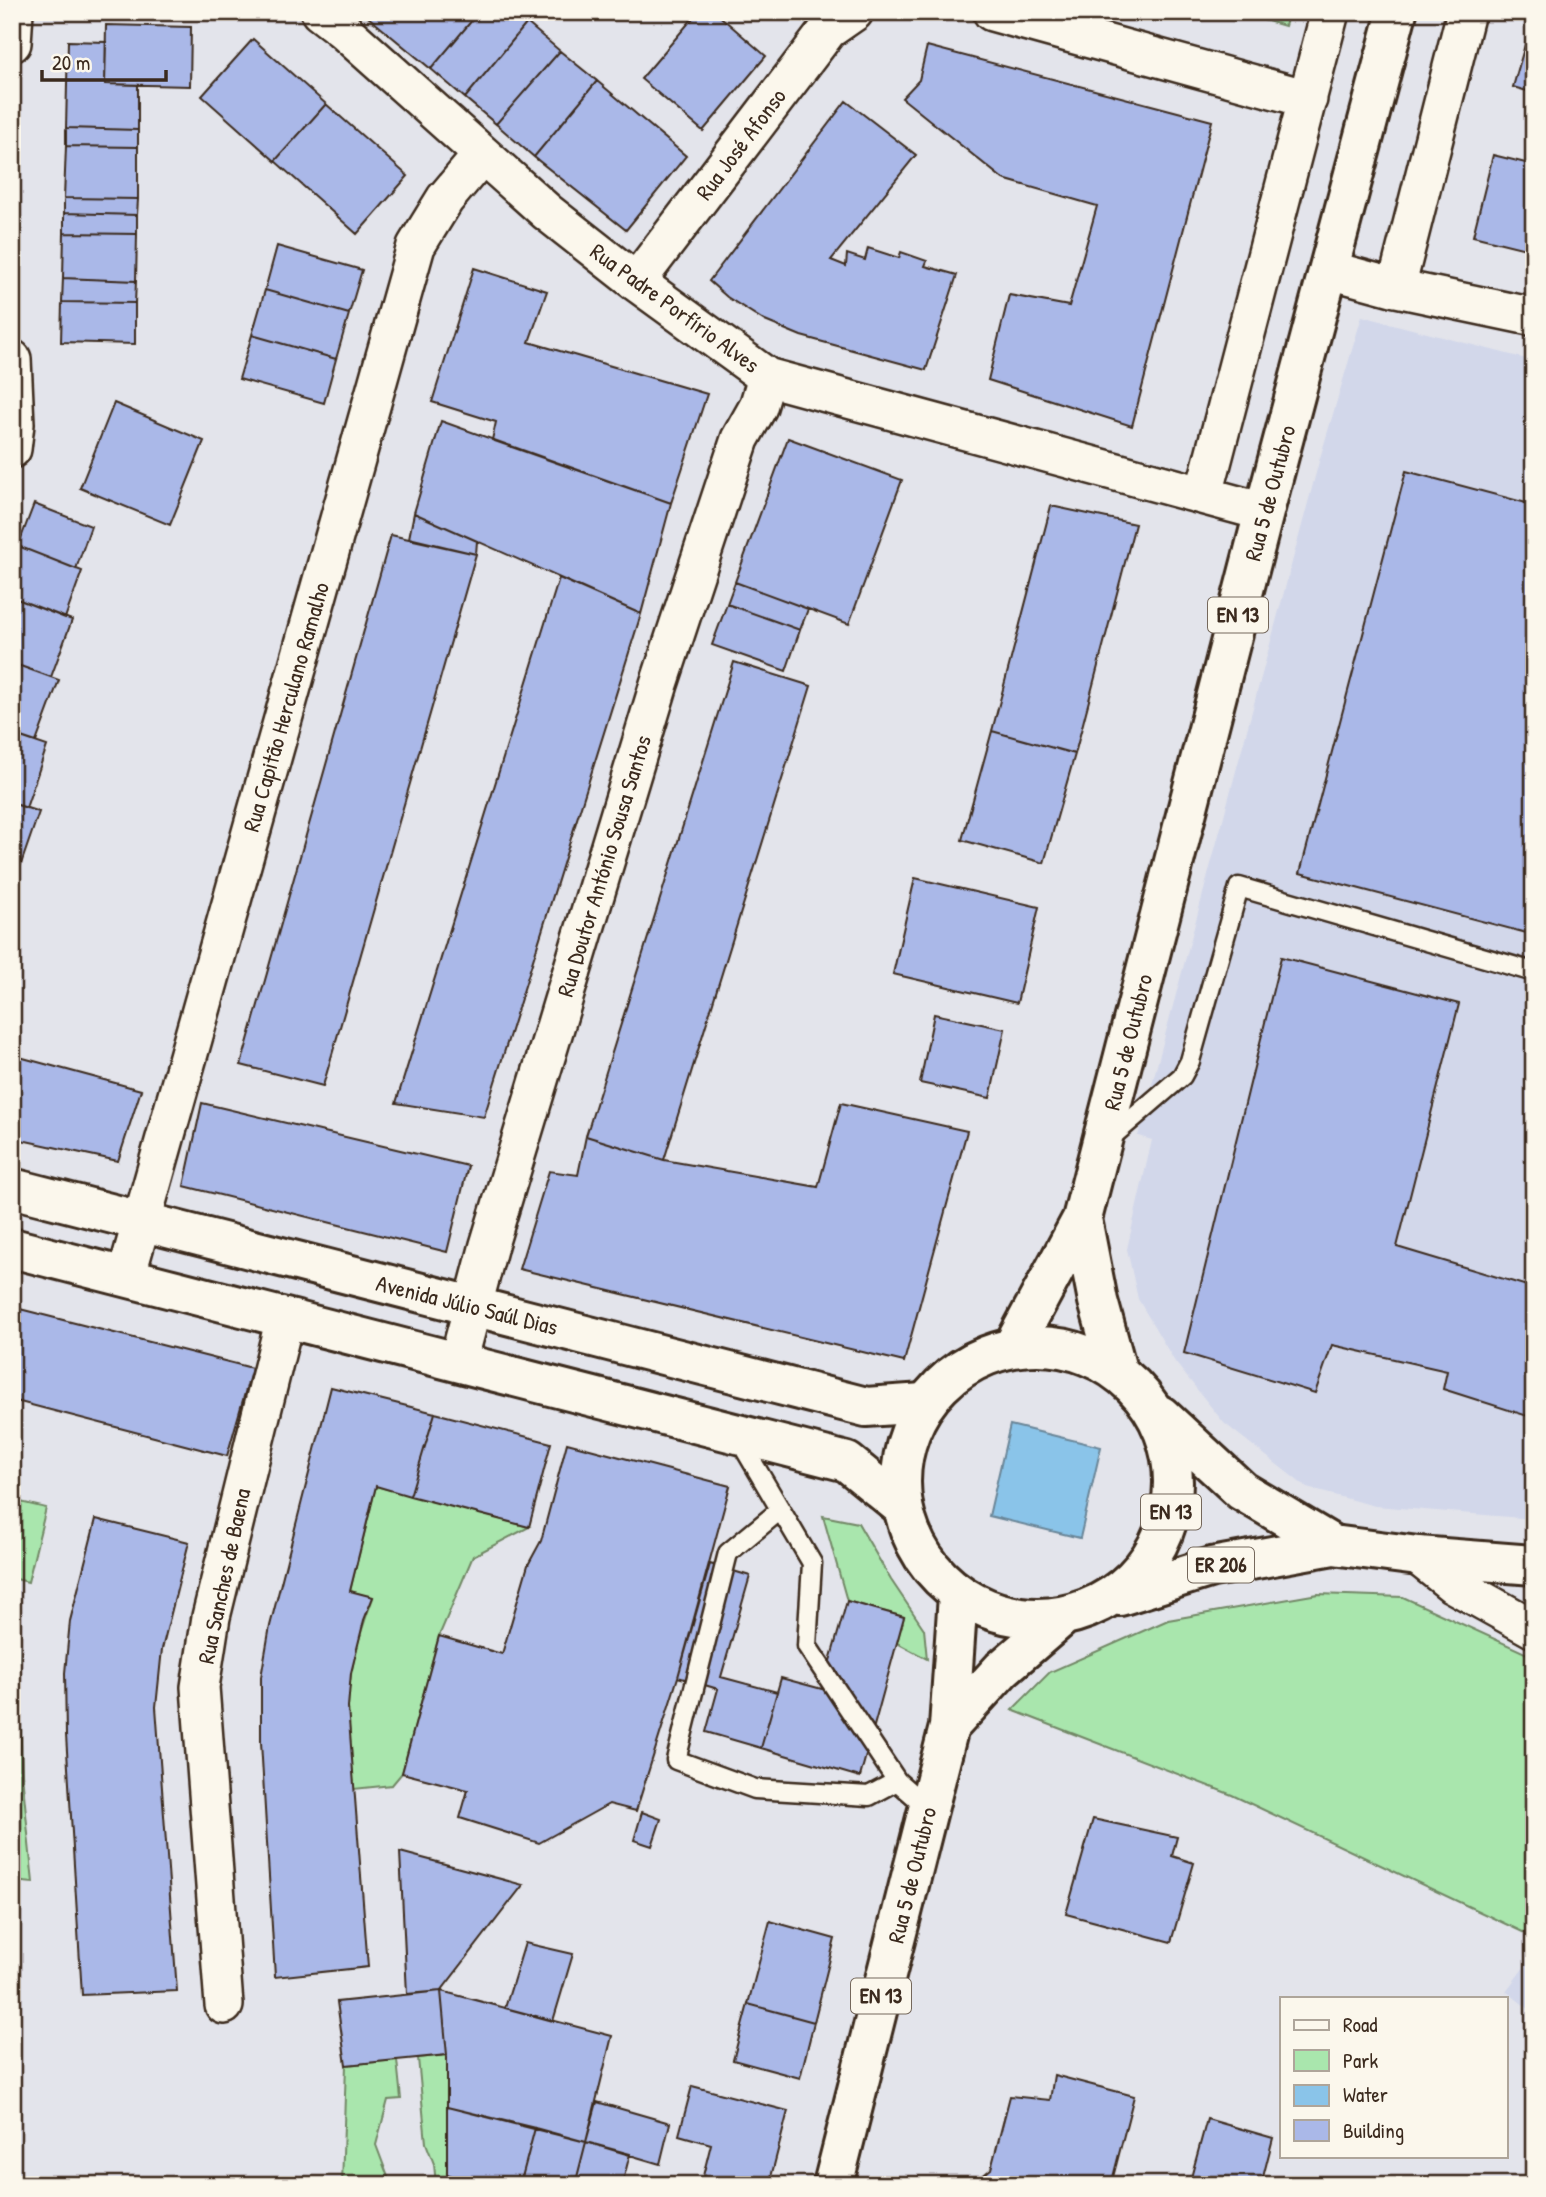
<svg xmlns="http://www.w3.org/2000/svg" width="1546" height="2197" font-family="'Patrick Hand',sans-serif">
<rect width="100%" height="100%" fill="#e3e4eb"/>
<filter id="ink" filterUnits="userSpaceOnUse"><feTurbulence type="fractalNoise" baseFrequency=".0143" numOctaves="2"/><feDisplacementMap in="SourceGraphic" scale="14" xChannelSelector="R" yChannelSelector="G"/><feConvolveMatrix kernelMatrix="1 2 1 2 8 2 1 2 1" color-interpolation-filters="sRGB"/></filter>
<g filter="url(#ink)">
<!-- built -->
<path fill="#d2d7ea" d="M1362 316 1534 361V1519L1375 1506 1307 1488 1224 1423 1175 1362 1138 1299 1127 1249 1152 1140 1138 1136 1320 458Z
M1534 1954V2013L1506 1991Z"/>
<!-- green -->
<path fill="#a9e6ad" stroke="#728866" stroke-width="2" d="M1235 12H1289L1285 26Z
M376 1486 529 1527 473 1556 439 1636 402 1773 392 1785 354 1789C352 1762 348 1735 348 1708 348 1671 360 1632 373 1598L350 1591Z
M12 1500 46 1508 28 1582 12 1578Z
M823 1516 858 1523 891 1580 924 1629 927 1659 897 1643 904 1617 847 1601Z
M1318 1594 1403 1597 1534 1657V1930L1529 1935 1232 1795 1012 1710 1050 1672 1168 1620Z
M12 1643 18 1644 22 1774 33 1883 12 1881Z
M447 2055 448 2185H436L434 2164 426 2143 418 2058Z
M397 2060 401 2099 388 2100 376 2145 391 2185H342L346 2065Z"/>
<!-- water -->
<path fill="#8ac4e9" stroke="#6a8698" stroke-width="2" d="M1010 1425 1101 1447 1080 1538 989 1516Z"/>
<!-- building -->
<path fill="#aab8e8" stroke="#3b2a1e" stroke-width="2" d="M362 12H479L431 69Z
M479 12H514L527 23 465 98 431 69Z
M698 12H715L766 56 703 131 641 79Z
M1534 13V93L1513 87Z
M527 23 560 51 496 124 465 98Z
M106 25 191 27 190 86 105 84Z
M253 39 326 104 275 161 202 96Z
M68 41 106 42 105 84 138 85V130L66 128Z
M927 46 1212 121 1132 426 988 380 1009 295 1069 306 1097 206 1003 179 902 98 919 80Z
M560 51 597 81 534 157 496 124Z
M597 81 686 156 626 230 534 157Z
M846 101 916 155 831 260 846 266 847 254 865 260 868 248 899 258 901 252 927 261 925 266 957 275 926 370 801 336 765 321 727 297 709 281Z
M326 104 408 176 357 234 275 161Z
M66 128 138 130V147L66 146Z
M66 146 138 147V199L64 198Z
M1493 155 1534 165V251L1473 236Z
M64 198 138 199 137 215 64 213Z
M64 213 137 215V234L64 233Z
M64 233 137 234 136 281 63 278Z
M277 246 362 270 349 314 265 290Z
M474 268 547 291 529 342 707 394 671 503 492 440 496 422 432 402Z
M63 278 136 281 135 303 62 302Z
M265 290 349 314 336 359 252 335Z
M62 302 135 303V344L61 342Z
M252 335 336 359 324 403 239 379Z
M114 403 204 441 170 525 80 488Z
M441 421 671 503 641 614 414 513Z
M788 438 902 480 849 624 735 582Z
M1406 471 1534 505V935L1300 873Z
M34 504 91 526 76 569 18 546Z
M1051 506 1135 524 1075 754 992 731Z
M414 513 477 541 476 554 409 538Z
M391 535 476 554 323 1086 241 1065Z
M18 546 82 571 65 618 12 597V561Z
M559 578 641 614 484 1117 396 1103Z
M735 582 808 609 800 630 727 604Z
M12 597 72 620 51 677 12 663Z
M727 604 800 630 786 671 712 645Z
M734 662 811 686 664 1160 586 1136Z
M12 663 59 680 36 742 12 734Z
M992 731 1075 754 1044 863 962 840Z
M12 734 47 746 26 808 12 803Z
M12 803 39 812 12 890Z
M915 878 1039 907 1017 1003 893 974Z
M1281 957 1459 1004 1397 1247 1534 1288V1418L1443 1389 1447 1371 1332 1345 1315 1393 1184 1353Z
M934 1014 1005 1029 990 1098 920 1083Z
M12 1055 141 1090 118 1161 12 1138Z
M202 1103 468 1166 447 1252 184 1186Z
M841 1103 967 1131 904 1362 519 1269 549 1171 578 1175 586 1136 664 1160 818 1187Z
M12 1307 252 1368 227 1456 12 1400Z
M331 1387 435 1413 410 1496 376 1486 350 1591 373 1597 364 1620 351 1673 348 1707 368 1967 275 1977 261 1742V1677L270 1626Z
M435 1413 551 1443 529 1527 410 1496Z
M567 1443 730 1486 678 1677 636 1811 609 1804 539 1843 460 1818 468 1790 402 1773 439 1636 502 1654 528 1565 541 1541Z
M96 1519 189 1542 162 1649 156 1707 177 1991 82 1995 66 1735 65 1673 70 1621Z
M710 1564 750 1576 721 1677 777 1692 761 1748 706 1732 718 1689 678 1677Z
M847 1601 904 1617 860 1777 761 1748 781 1678 822 1689Z
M642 1812 661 1819 652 1846 634 1840Z
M1093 1819 1177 1837 1172 1856 1194 1863 1171 1942 1066 1914Z
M400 1852 523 1885 441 1991 407 1994Z
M770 1921 835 1939 814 2022 748 2004Z
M525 1943 573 1954 553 2021 505 2008Z
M441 1991 447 2055 346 2065 337 2002Z
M441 1991 612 2036 586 2142 447 2107V2055Z
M748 2004 814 2022 800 2078 733 2060Z
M1054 2075 1134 2096 1111 2185H977L975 2182 991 2169 1010 2096 1050 2100Z
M692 2086 788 2111 769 2185H736L703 2176 711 2144 679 2135Z
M597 2102 670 2123 660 2164 586 2142Z
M447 2107 535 2128 520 2185H484L464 2181 447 2174Z
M1207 2119 1273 2138 1261 2185H1189Z
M535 2128 586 2142 575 2185H520Z
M586 2142 630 2154 622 2185H575Z
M447 2174 464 2181 465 2185H448Z
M703 2176 736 2185H701Z"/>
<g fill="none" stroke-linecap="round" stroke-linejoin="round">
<defs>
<path id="lane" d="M1109 1139 1182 1076 1190 1061 1239 887 1534 972
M737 1436 812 1563 807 1646 897 1781
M780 1510 728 1553 676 1760 755 1789 869 1796 897 1781 928 1808"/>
<path id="street" d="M320 12 342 29 547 212 636 282 767 377 1264 512
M992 12 1308 99
M12 43 14 12
M1330 270 1396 288 1534 317
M636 282 828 30 854 12
M1396 288 1466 12
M12 359 15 424 12 449
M1204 494 1330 12
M126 1277 416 246 445 199 482 155
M458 1362 489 1245 659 684 740 439 758 407 767 377
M1418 1556 1453 1584 1534 1629
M224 2005 200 1687 211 1617 285 1318"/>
<path id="secondary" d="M12 1188 866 1407 924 1403
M12 1248 847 1462 901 1506"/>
<path id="primary" d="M1082 1219 1098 1301 1117 1370
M901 1482a136 136 0 1 1 272 0a136 136 0 1 1-272 0Z
M1013 1347 1082 1219 1264 512 1397 12
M1160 1415 1242 1491 1333 1545
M1120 1596 1212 1567 1333 1545 1418 1556 1534 1565
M949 1727 1002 1669 1061 1618
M833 2185 949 1727 958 1595"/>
</defs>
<!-- lane casing -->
<use href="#lane" stroke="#3b2a1e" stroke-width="23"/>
<!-- street casing -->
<use href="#street" stroke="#3b2a1e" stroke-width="42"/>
<!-- secondary casing -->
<use href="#secondary" stroke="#3b2a1e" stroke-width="44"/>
<!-- primary casing -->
<use href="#primary" stroke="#3b2a1e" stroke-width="44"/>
<!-- lane -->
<use href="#lane" stroke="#fbf7ec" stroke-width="18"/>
<!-- street -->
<use href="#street" stroke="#fbf7ec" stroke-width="37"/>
<!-- secondary -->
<use href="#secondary" stroke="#fbf7ec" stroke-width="38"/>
<!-- primary -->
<use href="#primary" stroke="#fbf7ec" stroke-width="38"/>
</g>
</g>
<g text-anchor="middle" stroke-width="5" stroke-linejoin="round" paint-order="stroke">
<!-- shield labels -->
<g fill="#fbf7ec" stroke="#75685c" stroke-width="2">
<rect x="1208" y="597.5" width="60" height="35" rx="5"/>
<rect x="1141" y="1494.5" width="60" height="35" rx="5"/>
<rect x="1188" y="1547.5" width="66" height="35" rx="5"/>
<rect x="851" y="1978.5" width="60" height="35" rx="5"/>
</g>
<g font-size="21" font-weight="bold" fill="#3b2a1e">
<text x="1238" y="622">EN 13</text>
<text x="1171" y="1519">EN 13</text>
<text x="1221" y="1572">ER 206</text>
<text x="881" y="2003">EN 13</text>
</g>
<!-- street labels -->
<g font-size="23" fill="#3b2a1e" stroke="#fbf7ec">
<text transform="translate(741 144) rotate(-53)" y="8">Rua José Afonso</text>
<text transform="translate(675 308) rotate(36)" y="8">Rua Padre Porfírio Alves</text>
<text transform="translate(1270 493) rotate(-75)" y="8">Rua 5 de Outubro</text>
<text transform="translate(286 707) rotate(-74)" y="8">Rua Capitão Herculano Ramalho</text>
<text transform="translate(604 866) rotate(-73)" y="8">Rua Doutor António Sousa Santos</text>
<text transform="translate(1128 1042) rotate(-76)" y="8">Rua 5 de Outubro</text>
<text transform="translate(467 1305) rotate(14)" y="8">Avenida Júlio Saúl Dias</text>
<text transform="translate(224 1576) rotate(-78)" y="8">Rua Sanches de Baena</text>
<text transform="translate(912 1875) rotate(-76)" y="8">Rua 5 de Outubro</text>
</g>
</g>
<!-- margin -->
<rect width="1546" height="2197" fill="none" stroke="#fbf7ec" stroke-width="42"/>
<rect x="21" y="21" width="1504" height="2155" fill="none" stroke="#3b2a1e" stroke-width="2.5" filter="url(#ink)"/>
<!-- legend -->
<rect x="1280" y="1997" width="228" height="161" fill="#fbf7ec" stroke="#aea59a" stroke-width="2"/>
<rect x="1294" y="2020" width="35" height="10" fill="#fbf7ec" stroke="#aea59a" stroke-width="2"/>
<text x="1343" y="2032" font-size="21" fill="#3b2a1e">Road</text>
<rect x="1294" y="2050" width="35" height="21" fill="#a9e6ad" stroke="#aea59a" stroke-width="2"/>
<text x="1343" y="2068" font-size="21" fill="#3b2a1e">Park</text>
<rect x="1294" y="2085" width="35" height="21" fill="#8ac4e9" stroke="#aea59a" stroke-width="2"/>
<text x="1343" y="2102" font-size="21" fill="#3b2a1e">Water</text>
<rect x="1294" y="2120" width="35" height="21" fill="#aab8e8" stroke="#aea59a" stroke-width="2"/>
<text x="1343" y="2138" font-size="21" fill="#3b2a1e">Building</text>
<!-- scale -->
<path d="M42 70v10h124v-10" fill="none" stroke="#3b2a1e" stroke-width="3.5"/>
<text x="52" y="70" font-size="21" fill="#3b2a1e" stroke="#fbf7ec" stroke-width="5" paint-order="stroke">20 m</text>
</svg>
